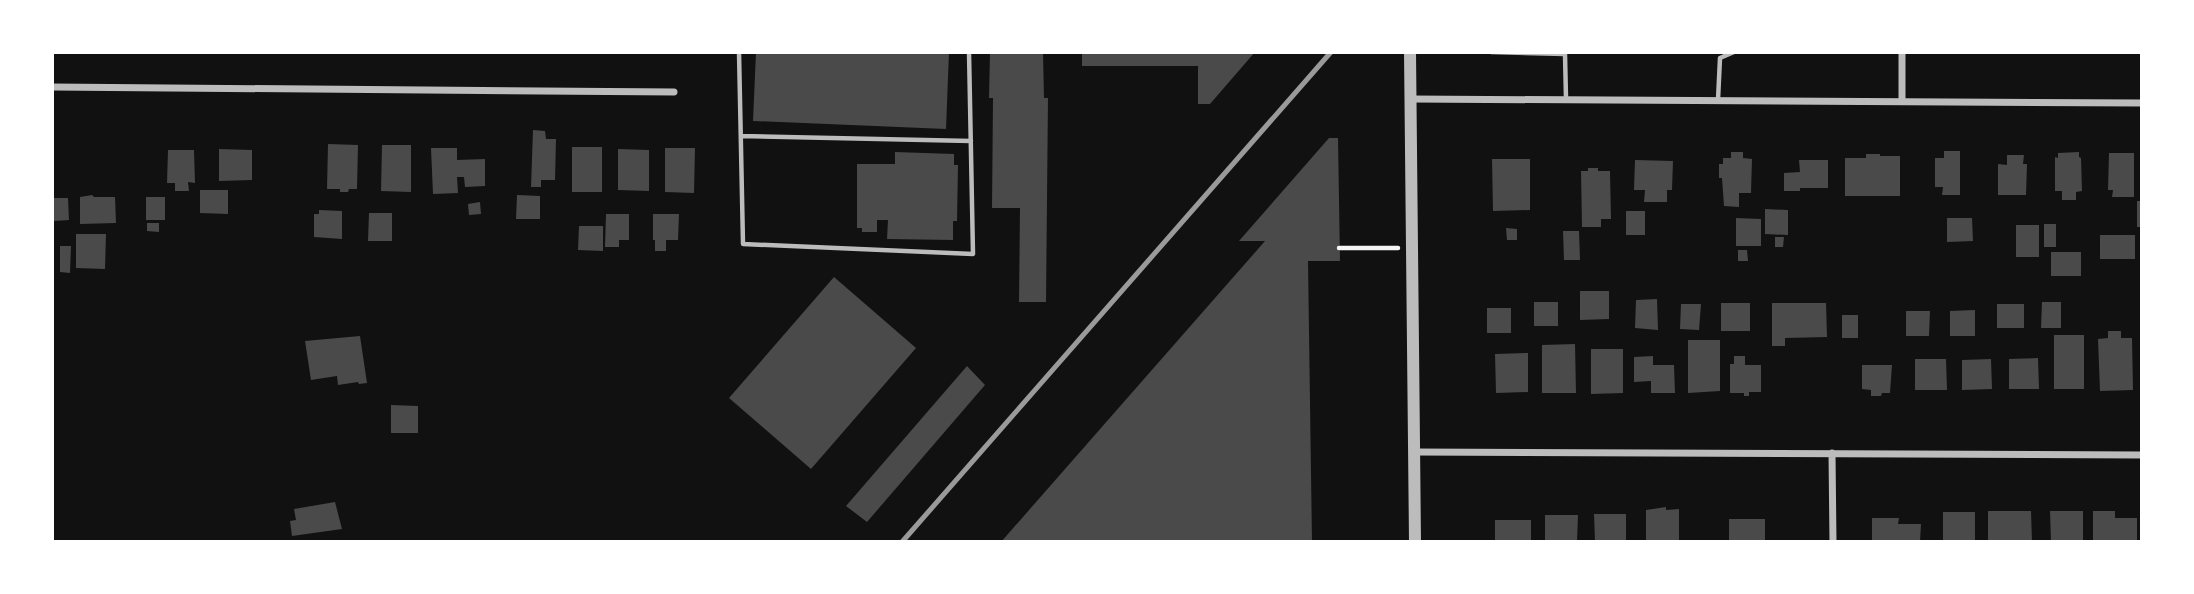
<svg xmlns="http://www.w3.org/2000/svg" width="2194" height="594" font-family="'DejaVu Sans',sans-serif">
<rect width="100%" height="100%" fill="#111"/>
<!-- building -->
<path fill="#4a4a4a" d="M756 52H949L946 129 753 121Z
M990 52H1043L1044 98H1048L1046 302H1019L1020 208H992L993 98H989Z
M1082 52H1255L1210 104H1198V66H1082Z
M533 130 545 131 546 139H556L555 180H541V187H531Z
M1329 138H1338L1340 261H1308L1312 542H1001L1265 241H1239Z
M328 144 358 145 357 189H349L348 192H340V189H327Z
M382 145H411V192L381 191Z
M572 147H602V192H572Z
M431 148H457V160L485 159V186L465 187 464 177H457L458 193 433 194Z
M665 148H695L694 193 665 192Z
M219 149 252 150V180L219 181Z
M618 149 649 150V191L618 190Z
M168 150H194L195 183 188 182 189 191H175V183H167Z
M1944 151H1960V195H1942L1943 187H1935V158H1944Z
M895 152 954 154V165H958L957 221H953V240L887 239 888 220H877V232H862V228H857V164H895Z
M1731 152H1743V158L1752 159 1751 193H1739V207L1724 206 1722 178H1719V164H1723V158H1731Z
M2079 152V157L2081 158 2082 191 2076 192V200H2062V191H2055V157L2058 158V153Z
M2109 153H2134V197H2112L2113 190H2108Z
M1866 154H1880V156H1900V196H1845V158H1866Z
M2007 155H2024L2023 164H2027L2026 195H1998V164L2007 165Z
M1492 159H1530V210L1493 211Z
M1635 160 1673 161 1672 190H1667V202H1644L1645 190H1634Z
M1799 160H1828V188H1800V191H1784V173L1800 172Z
M1588 168H1598V171H1610L1611 219H1601V227H1582L1581 171H1588Z
M200 190H228V214L200 213Z
M92 195 94 197H115L116 223 80 224V197Z
M517 195 540 196V219H516Z
M146 197H165V220H146Z
M54 198H68L69 220 54 221Z
M2137 201H2142V227H2137Z
M480 202 481 214 469 215 468 204Z
M1765 209 1788 210V235L1765 234Z
M319 210 342 211V239L314 237V214H319Z
M1626 211H1645V235H1626Z
M369 213H392V241H368Z
M606 214H629V240H619V247H605Z
M653 214H679L678 240H666V251H655V240H653Z
M1736 218 1761 219V246H1736Z
M1947 218H1972L1973 241 1947 242Z
M147 223H159V232L147 231Z
M2044 224H2056V247H2044Z
M2016 225H2039V257H2016Z
M579 226H603V251L578 250Z
M1506 228 1517 229V240H1507Z
M1563 231H1579L1580 260H1564Z
M76 234H106L105 269 76 268Z
M2100 235H2135V259H2100Z
M1775 237H1784L1783 247H1775Z
M60 246H71L70 273 60 272Z
M1738 250H1747L1748 261H1738Z
M2051 252H2081V276H2051Z
M834 277 916 348 811 469 729 398Z
M1580 291H1609V319L1580 320Z
M1657 299 1658 330 1635 328 1636 300Z
M1534 302H1558V326H1534Z
M2042 302H2061V328H2041Z
M1721 303H1750V331H1721Z
M1772 303H1826L1827 337 1785 338V346H1772Z
M1681 304H1701L1699 330 1680 329Z
M1997 304H2024V328H1997Z
M1487 308H1511V333H1487Z
M1975 310V336H1950V311Z
M1906 311H1930L1929 336H1906Z
M1842 315H1858V338H1842Z
M2108 331H2121V338H2132L2133 390 2100 391 2098 339 2108 338Z
M2054 335H2084V389H2054Z
M360 336 367 383 359 384 358 382 338 385 337 376 311 380 305 341Z
M1688 340H1720V391L1688 393Z
M1575 344 1576 393H1542V345Z
M1591 349H1623V393L1591 394Z
M1528 353V392L1496 393 1495 354Z
M1653 356V365H1674L1675 393H1651V381L1634 382V357Z
M1734 356H1745V365H1761V392H1749V396H1744V393H1730V364H1734Z
M2038 358 2039 389H2009V359Z
M1915 359H1946L1947 390H1915Z
M1991 359 1992 389 1962 390V360Z
M1862 365H1892L1890 393H1882L1881 396H1871V390L1862 389Z
M967 366 985 385 867 522 846 506Z
M391 405 418 406V433H391Z
M335 502 342 529 292 536 290 521 296 520 294 509Z
M1666 507V510L1679 509V542H1646V510Z
M1988 511H2031L2032 542H1988Z
M2050 511H2083V542H2051Z
M2093 511H2115V518H2137V542H2093Z
M1943 512H1975V542H1943Z
M1594 514H1626V542H1595Z
M1545 515H1578L1577 542H1545Z
M1872 518H1899L1898 524H1921L1920 542H1872Z
M1729 519H1765V542H1729Z
M1495 520H1531V542H1495Z"/>
<g fill="none" stroke-linecap="round" stroke-linejoin="round">
<!-- path -->
<path stroke="#f5f5f5" stroke-width="4.5" d="M1339 248H1398"/>
<!-- service -->
<path stroke="#bcbcbc" stroke-width="4.5" d="M739 52 743 244 973 254 969 52
M1491 52 1565 54 1566 99
M1718 100 1720 58 1734 52
M741 136 971 141"/>
<!-- minor -->
<path stroke="#bcbcbc" stroke-width="7" d="M52 87 674 92
M1411 99 2142 103
M1902 100V52
M1414 452 2142 455
M1832 453 1833 542"/>
<!-- tertiary -->
<path stroke="#bcbcbc" stroke-width="12" d="M1410 52 1415 542"/>
<!-- rail -->
<path stroke="#9a9a9a" stroke-width="5" d="M902 542 1331 52"/>
</g>
<!-- border -->
<rect width="2194" height="594" fill="none" stroke="#ffffff" stroke-width="108"/>
</svg>
